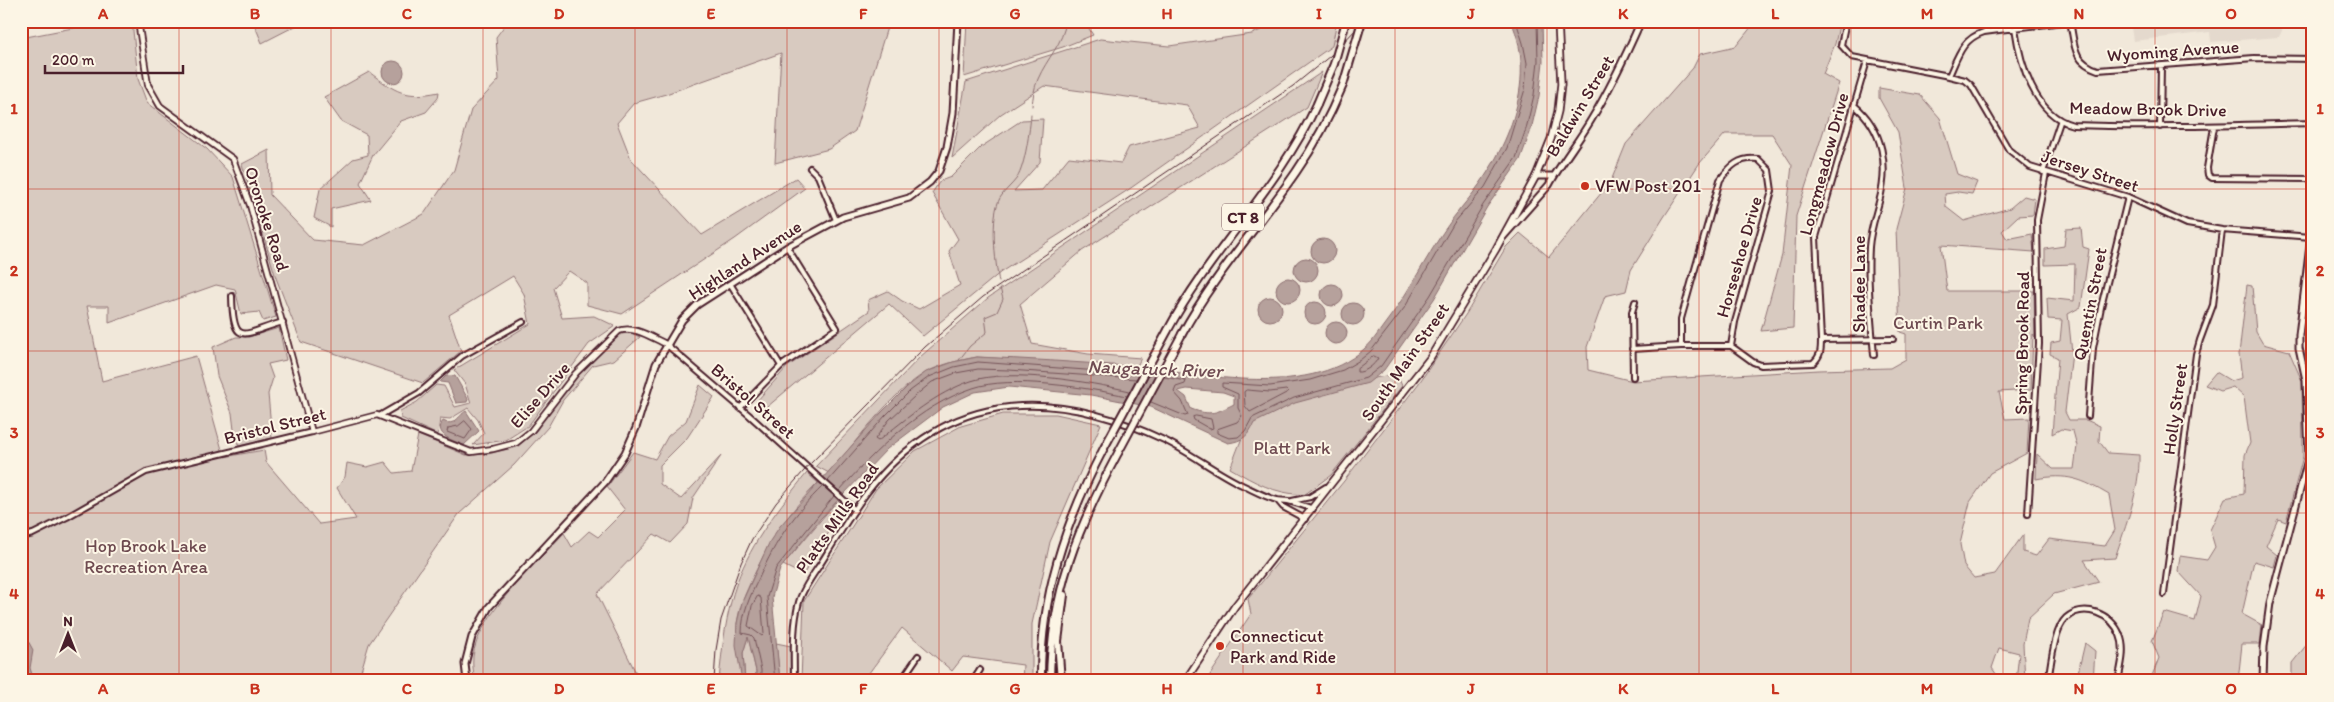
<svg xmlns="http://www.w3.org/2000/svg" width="2334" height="702" font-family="Itim,sans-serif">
<rect width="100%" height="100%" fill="#f1e8da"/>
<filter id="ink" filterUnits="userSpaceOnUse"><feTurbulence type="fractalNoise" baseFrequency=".02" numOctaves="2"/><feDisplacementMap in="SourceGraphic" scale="10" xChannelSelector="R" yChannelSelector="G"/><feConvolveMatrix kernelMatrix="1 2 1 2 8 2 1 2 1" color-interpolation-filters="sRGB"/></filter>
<g filter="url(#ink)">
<!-- built -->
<path fill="#e4d9cd" d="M2130 21H2285V24L2279 37 2211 42 2210 32 2133 41Z"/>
<!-- green -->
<path fill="#d8cac0" stroke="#917476" d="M109 21H132L138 79 147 103 207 149 233 177 276 317 263 321 259 312 241 314 235 289 216 285 109 323V306H87L102 381 196 356 224 457 264 450 266 462 319 524 356 519 337 488 345 477 347 463 367 467 385 462 394 473 411 471 418 435 466 455 487 454 517 447 536 431 558 399 589 363 619 334 631 333 640 337 614 360 593 365 563 400 548 427 514 465 459 514 369 644 358 681H21V38Z
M253 21H305L262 43Z
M508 21H889L855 131 829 149 775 163 781 53 666 94 634 103 617 123 631 159 702 235 796 178 805 188 735 239 622 314 587 305V283L569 271 553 288 562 318 594 316 615 326 589 344 528 426 506 440 473 445 484 433 478 420 468 408 450 419 440 418 438 435 401 418 400 411 417 402 436 385 444 386 455 407 471 403 465 384 454 370 530 324 524 294 513 276 449 315 461 351 423 383 301 342 276 278 242 164 269 150 270 195 313 240 364 245 424 214 454 170 471 110 499 80 496 37Z
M967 21H1084L1093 35 1063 47 964 77Z
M1281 21H1337L1332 46 1128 190 1001 272 923 336 889 304 767 407 756 402 787 367 869 311 868 300 888 291 902 301 919 309 960 285 949 251 958 239 932 193 940 181 951 177 981 147 1022 120 1043 119 1040 162 1014 191 1042 190 1069 157 1121 163 1129 147 1200 128 1187 105 1044 86 1001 114 952 158 966 82 1100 39 1169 46 1252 34Z
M1756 21H1840L1835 44 1823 74 1839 83 1796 216 1793 328 1761 331 1782 255 1792 165 1772 134H1725L1699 164 1664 217 1631 270 1626 291 1605 296 1587 347 1588 370 1633 381 1819 370 1890 368 1906 359V334L1900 332 1896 229 1907 188 1898 132 1879 98V88L1920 95 1940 118 1957 174 1977 182 1972 194 1958 192 1945 194 1946 207 1964 221 2010 208 2024 196 2035 199 2033 215 2018 216 2002 231 2007 239 2032 234 2034 252 1941 245 1947 291H2034L2035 337 2033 334 2031 390 1999 392 2005 419 2029 418 2027 453 1990 473 1970 502 1960 544 1964 566 1974 578 1995 574 2023 535V552L2036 556 2049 539 2105 546 2115 530 2109 495C2082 479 2067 473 2036 479L2037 454 2053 469H2074L2077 446 2073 431 2061 429 2052 434 2058 358 2050 354 2051 343 2060 341 2062 320 2048 319 2047 298 2074 301 2075 264 2045 265V249L2064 246 2066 229 2081 228 2083 247 2089 249 2081 307 2068 314 2072 353 2065 412 2069 420H2086L2100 426 2099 441 2108 453 2139 455C2140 491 2126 524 2115 558L2084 560 2099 582 2054 594 2028 618 2023 644 2025 681H2016L2019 653 1999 648 1992 668 2001 681H1206L1251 614 1248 599 1344 481 1419 383 1466 314 1506 247 1520 233 1549 257 1611 181 1626 144 1693 68 1700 54 1736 46Z
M369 72C396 92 405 99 439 92L438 98 426 112 401 121 373 155 360 183 371 200 331 209V227L314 218 320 189 353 159 368 155 367 135 341 121 324 97Z
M1322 72 1307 107 1082 251 1020 304 1032 344 1088 354 1141 358 1136 368 977 357C960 360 941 364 925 373 890 394 856 442 829 473L816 466 920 357 988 298Z
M2247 285 2252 286 2256 332 2263 344 2289 351 2302 381 2303 456 2286 522 2278 519 2266 546 2277 555 2274 567 2254 561 2242 614 2262 625 2260 644H2242L2238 681H2150L2159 658 2152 641 2164 612 2195 621 2201 596 2178 571 2180 556 2207 560 2215 547 2210 530 2225 498 2244 494 2245 455 2250 443 2244 397 2233 387 2220 391 2205 385 2216 372 2231 381 2242 378 2239 354Z
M279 328 286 360 268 364 273 378 268 394 272 438 239 446 235 438 232 413 217 376 213 347 236 337H249Z
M1397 374 1402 386 1331 475 1304 495C1273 493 1256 483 1230 468 1236 455 1242 434 1250 423 1268 398 1366 379 1397 374Z
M700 385 714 397 687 438 660 465V484L681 499 721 456 693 498 688 524 670 543 654 534 597 594 640 681H474C474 673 472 665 473 657 476 618 537 562 564 533L572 547 589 531 598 537 625 510 607 487 633 452 655 459 668 436 686 421Z
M1003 414H1056L1101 424 1050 542 1032 624V681H1022L1023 665 963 657 952 671 902 628 863 681H801L804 601 876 489 915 451 961 426Z
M807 473 818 483C787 514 772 537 753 577 746 592 739 607 737 624 735 644 742 661 742 681H719C722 648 726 613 737 582 752 541 780 506 807 473Z
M836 502 843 509 803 575 783 565Z
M748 636 756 671V681H745L743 653Z
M776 643 791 646V681H780Z
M2085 643 2095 651 2093 681H2076Z
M2308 643 2313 646V681H2292V663Z"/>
<!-- water -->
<path fill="#b6a19c" stroke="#8b6d6f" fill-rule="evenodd" d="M1511 21H1542L1543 62 1539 96 1531 130 1520 160 1487 207 1434 299 1384 370 1368 383 1295 403 1254 423C1248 436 1243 441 1228 443L1151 407 1091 395 1009 387 975 392 943 407 887 449 821 518 780 569 772 597 780 681H756V671L748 637 743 653 745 681H742L736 645 737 623 742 602 770 541 780 526 881 413 907 387 926 372 953 362 977 357C1026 359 1075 362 1124 366 1193 372 1307 401 1364 349 1372 343 1378 333 1384 325 1414 287 1433 240 1465 203 1505 156 1539 82 1511 21ZM1187 389 1223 392 1234 396V404C1216 413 1211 416 1191 409L1186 397 1178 391Z
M382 72a11 11 0 1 1 22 0a11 11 0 1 1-22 0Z
M1311 251a12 12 0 1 1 24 0a12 12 0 1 1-24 0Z
M1294 270a12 12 0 1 1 24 0a12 12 0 1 1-24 0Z
M1276 290a12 12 0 1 1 24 0a12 12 0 1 1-24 0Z
M1321 295a11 11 0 1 1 22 0a11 11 0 1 1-22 0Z
M1258 309a12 12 0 1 1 24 0a12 12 0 1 1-24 0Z
M1304 313a11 11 0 1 1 22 0a11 11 0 1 1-22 0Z
M1342 314a11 11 0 1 1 22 0a11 11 0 1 1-22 0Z
M1325 333a11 11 0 1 1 22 0a11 11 0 1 1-22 0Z
M446 376H455L468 399 467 402 456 403 448 383 440 382Z
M466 411 479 431 464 445C454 441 433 435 443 421 455 427 458 416 466 411Z
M21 628 33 650 30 668 34 681H21Z"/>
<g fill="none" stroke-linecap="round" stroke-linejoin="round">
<!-- shore -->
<path stroke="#755358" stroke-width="1" d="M1516 21 1523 43 1527 63 1525 89 1507 148 1485 187 1454 223 1405 307 1371 351 1360 360 1343 370 1310 380 1270 386 1222 383V387L1238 394V408L1242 416 1237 422 1217 429V433L1229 438 1238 437 1245 431 1252 418 1294 398 1366 378 1381 366 1430 296 1483 205 1516 158 1526 129 1534 95 1538 61 1537 21
M1374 356 1378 358C1375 365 1364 373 1357 372V369Z
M1247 390 1270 392 1286 390 1288 392 1250 412 1245 406 1244 392Z
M1130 391C1089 382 1010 368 971 381 936 393 907 418 878 441L875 439 889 420 915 396 932 382 956 373 978 369 1009 370 1136 379
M1151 402 1185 416 1188 415 1182 401 1174 392 1176 387 1185 384 1186 381 1164 377
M1196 416 1211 419 1213 428 1210 429 1194 420 1193 417Z
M465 421 472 429 465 439 447 432 448 428 458 426Z
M828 481 885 416 910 391 929 377 954 367 978 362 1139 374
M839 491C876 450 919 406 973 388 1010 375 1088 388 1127 396
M758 596 761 598 764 634 762 636 748 626 752 606Z
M761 681V670L754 638 751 635 742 633C742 613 750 596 759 578 777 539 792 516 823 486
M775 681 767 597 776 568 834 496"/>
<!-- stream -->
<path stroke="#8b6d6f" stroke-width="1" d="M1032 106C1033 97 1034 88 1038 79 1047 58 1063 44 1066 21
M999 282C995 262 990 216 1000 198 1004 191 1012 185 1017 178 1025 166 1030 129 1031 114
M959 360 970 346 987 332 985 317 997 312 1003 299 1000 288"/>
<defs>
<path id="minor" d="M1846 21 1841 45 1852 57 1949 76 1965 80 1971 85 2009 150 2030 167 2128 197 2187 224 2222 230 2311 237
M2070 21C2075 45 2072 61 2098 70L2254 58 2313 59
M2015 28C2020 63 2034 115 2073 125 2153 128 2233 125 2313 123
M1949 76C1958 56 1962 39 1984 32L2070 21
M1854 105C1884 130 1889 166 1879 202 1875 217 1870 232 1869 247 1867 283 1871 319 1874 355
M2160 127 2161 66
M2214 127 2207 168 2208 175 2212 178 2313 179
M810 168 818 176 836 220
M2043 172 2060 122
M731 285 781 366
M232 296C233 351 245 332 283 322
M1821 340 1893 339
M667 345 749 415 855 510
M1681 346V319L1720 180C1730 166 1739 157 1758 159L1769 170 1772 191 1735 322 1731 346
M1632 349 1681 346H1731L1753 362 1761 365 1813 363C1821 356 1821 350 1821 340L1816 237 1867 61
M1633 377 1632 312 1635 302
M740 408 781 366 837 328 787 247
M381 415 419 393 462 356 523 322
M2088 416 2093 348 2101 307 2128 197
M1278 501 1283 507 1305 519
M1292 501 1310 497 1326 487
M2028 514 2039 344 2037 220 2046 173
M21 537 33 534 67 517 146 472 312 432
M2164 594 2196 354 2200 340 2213 305 2222 230
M794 681C794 654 792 628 799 602 803 588 813 575 821 563 834 542 846 522 860 502 939 391 1047 384 1164 440 1191 453 1215 472 1242 485 1253 490 1265 497 1277 500 1280 501 1284 500 1288 501 1296 503 1305 506 1313 509
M901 681 918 656
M973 681 980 670
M2048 681C2051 665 2054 629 2066 618 2084 602 2112 614 2120 635 2126 649 2121 666 2118 681"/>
<path id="tertiary" d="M138 21 148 85 160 106 233 159 250 205 312 432 377 415 471 452 493 449 516 443 531 431 576 373 619 331C634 325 652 338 666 344"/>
<path id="secondary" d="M1536 176H1552
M1503 237 1549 185C1561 163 1578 142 1591 120 1610 89 1626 55 1641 21
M467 681 465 664 472 637 489 607 605 482 625 453 636 428 656 364 682 320 697 305 787 247 843 217 909 198 930 182 939 171 947 147 953 113 958 21
M2263 681 2264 647 2270 603 2309 456 2306 380 2299 348V335L2311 237 2313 209"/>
<path id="primary" d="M1185 681 1235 606 1430 358 1496 249 1536 176 1551 139 1558 111 1561 84 1558 21"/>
<path id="motorway" d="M1168 330C1211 250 1279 187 1317 104
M1182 334C1214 275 1258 227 1296 172 1315 145 1330 116 1343 85
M1041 681C1040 597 1065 522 1104 448
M1050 681C1051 592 1077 529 1118 453
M1061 681 1058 641 1064 595"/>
</defs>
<!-- minor casing -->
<use href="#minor" stroke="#4a1f2b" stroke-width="8"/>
<!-- tertiary casing -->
<use href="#tertiary" stroke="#4a1f2b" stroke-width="8"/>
<!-- secondary casing -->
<use href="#secondary" stroke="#4a1f2b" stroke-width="9"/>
<!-- primary casing -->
<use href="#primary" stroke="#4a1f2b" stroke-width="9"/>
<!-- motorway casing -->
<use href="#motorway" stroke="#4a1f2b" stroke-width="10"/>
<!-- minor -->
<use href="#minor" stroke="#fcf5e5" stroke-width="4"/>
<!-- tertiary -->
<use href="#tertiary" stroke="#fcf5e5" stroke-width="4.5"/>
<!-- secondary -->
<use href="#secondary" stroke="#fcf5e5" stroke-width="5"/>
<!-- primary -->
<use href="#primary" stroke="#fcf5e5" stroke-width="5.5"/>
<!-- motorway -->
<use href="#motorway" stroke="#fcf5e5" stroke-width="6"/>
<!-- rail -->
<path stroke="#4a1f2b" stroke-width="1" d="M714 681 716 650 721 620 741 563 752 539 776 503 810 464 925 347 983 297 1293 86 1330 56 1364 21"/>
<defs>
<path id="motorway-bridge" d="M1343 85 1362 21
M1317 104 1334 64 1346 21
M1104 448 1168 330
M1118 453 1182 334"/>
</defs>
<!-- motorway-bridge casing -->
<use href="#motorway-bridge" stroke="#4a1f2b" stroke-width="10" stroke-linecap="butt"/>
<!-- motorway-bridge -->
<use href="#motorway-bridge" stroke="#fcf5e5" stroke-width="6"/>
</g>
</g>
<!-- grid -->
<path fill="none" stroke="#c8321e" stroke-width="1" stroke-opacity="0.55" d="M179 21V681M331 21V681M483 21V681M635 21V681M787 21V681M939 21V681M1091 21V681M1243 21V681M1395 21V681M1547 21V681M1699 21V681M1851 21V681M2003 21V681M2155 21V681M21 189H2313M21 351H2313M21 513H2313"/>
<!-- markers -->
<g fill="#c8321e" stroke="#fcf5e5" stroke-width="2">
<circle cx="1585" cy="186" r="5"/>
<circle cx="1220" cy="646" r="5"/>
</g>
<g text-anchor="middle" stroke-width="4" stroke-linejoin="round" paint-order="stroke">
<!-- shield labels -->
<rect fill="#fcf5e5" stroke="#7f5f63" stroke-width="1" x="1222" y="203.5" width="42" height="27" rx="4"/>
<g font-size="16" font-weight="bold" fill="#4a1f2b">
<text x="1243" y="223">CT 8</text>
</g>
<!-- street labels -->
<g font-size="18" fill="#4a1f2b" stroke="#fcf5e5">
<text transform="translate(2173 51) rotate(-4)" y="6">Wyoming Avenue</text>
<text transform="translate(1580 106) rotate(-59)" y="6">Baldwin Street</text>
<text transform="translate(2148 109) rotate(1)" y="6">Meadow Brook Drive</text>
<text transform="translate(1824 164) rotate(-75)" y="6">Longmeadow Drive</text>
<text transform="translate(2090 171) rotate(18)" y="6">Jersey Street</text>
<text transform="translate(267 219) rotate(72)" y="6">Oronoke Road</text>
<text transform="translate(1739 257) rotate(-74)" y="6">Horseshoe Drive</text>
<text transform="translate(745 260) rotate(-33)" y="6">Highland Avenue</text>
<text transform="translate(1859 284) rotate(-90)" y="6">Shadee Lane</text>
<text transform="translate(2090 304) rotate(-79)" y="6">Quentin Street</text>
<text transform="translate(2022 343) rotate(-89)" y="6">Spring Brook Road</text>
<text transform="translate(1405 362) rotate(-55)" y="6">South Main Street</text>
<text transform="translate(540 395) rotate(-49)" y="6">Elise Drive</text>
<text transform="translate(753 401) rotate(41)" y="6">Bristol Street</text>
<text transform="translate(2175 409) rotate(-82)" y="6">Holly Street</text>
<text transform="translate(275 426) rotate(-14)" y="6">Bristol Street</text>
<text transform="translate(837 518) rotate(-55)" y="6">Platts Mills Road</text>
</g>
<!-- poi labels -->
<g font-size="18" fill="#4a1f2b" stroke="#fcf5e5" text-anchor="start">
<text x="1595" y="192">VFW Post 201</text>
<text x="1230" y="642">Connecticut<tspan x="1230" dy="21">Park and Ride</tspan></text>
</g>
<!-- park labels -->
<g font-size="18" fill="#6e4a50" stroke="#fcf5e5">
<text x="1938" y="329">Curtin Park</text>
<text x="1292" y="454">Platt Park</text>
<text x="146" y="552">Hop Brook Lake<tspan x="146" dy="21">Recreation Area</tspan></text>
</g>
<!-- water labels -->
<g font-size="19" font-style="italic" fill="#704c53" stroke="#fcf5e5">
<text transform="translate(1155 368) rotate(2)" y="7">Naugatuck River</text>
</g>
</g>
<!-- margin -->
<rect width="2334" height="702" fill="none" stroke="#fcf5e5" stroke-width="55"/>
<!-- north arrow -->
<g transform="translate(68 634)" stroke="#fcf5e5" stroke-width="4" paint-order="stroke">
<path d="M0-4L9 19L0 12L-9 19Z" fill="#4a1f2b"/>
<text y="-8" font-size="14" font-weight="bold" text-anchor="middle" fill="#4a1f2b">N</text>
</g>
<!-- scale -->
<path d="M45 65v8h138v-8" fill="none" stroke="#4a1f2b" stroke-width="2.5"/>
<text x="52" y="65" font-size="15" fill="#4a1f2b" stroke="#fcf5e5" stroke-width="4" paint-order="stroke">200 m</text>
<rect x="28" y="28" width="2278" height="646" fill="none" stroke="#c8321e" stroke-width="2"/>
<g font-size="16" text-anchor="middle" font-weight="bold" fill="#c8321e">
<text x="103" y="19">A</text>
<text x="255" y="19">B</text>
<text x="407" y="19">C</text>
<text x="559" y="19">D</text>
<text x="711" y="19">E</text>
<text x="863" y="19">F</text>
<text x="1015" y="19">G</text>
<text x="1167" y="19">H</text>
<text x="1319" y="19">I</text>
<text x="1471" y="19">J</text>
<text x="1623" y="19">K</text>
<text x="1775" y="19">L</text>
<text x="1927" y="19">M</text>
<text x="2079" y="19">N</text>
<text x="2231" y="19">O</text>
<text x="14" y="114">1</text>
<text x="2320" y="114">1</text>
<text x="14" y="276">2</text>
<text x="2320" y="276">2</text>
<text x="14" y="438">3</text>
<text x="2320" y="438">3</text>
<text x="14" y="599">4</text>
<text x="2320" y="599">4</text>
<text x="103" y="694">A</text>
<text x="255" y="694">B</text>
<text x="407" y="694">C</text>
<text x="559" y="694">D</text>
<text x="711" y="694">E</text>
<text x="863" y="694">F</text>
<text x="1015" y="694">G</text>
<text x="1167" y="694">H</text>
<text x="1319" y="694">I</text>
<text x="1471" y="694">J</text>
<text x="1623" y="694">K</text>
<text x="1775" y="694">L</text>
<text x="1927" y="694">M</text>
<text x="2079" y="694">N</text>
<text x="2231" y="694">O</text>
</g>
</svg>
